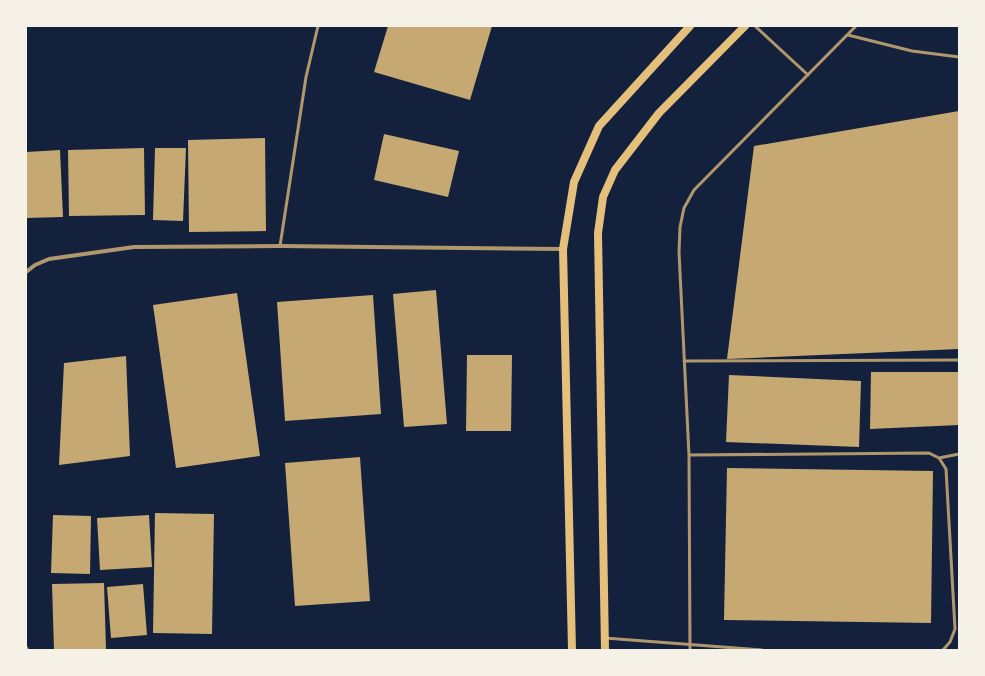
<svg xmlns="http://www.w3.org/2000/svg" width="985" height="676" font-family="'Varela Round',sans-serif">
<rect width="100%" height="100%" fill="#14213d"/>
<!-- building -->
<path fill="#c6a872" d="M388 26H492L470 100 374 72Z
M959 111V349L727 359 754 146Z
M384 134 459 151 448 197 374 180Z
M265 138 266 231 189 232 188 140Z
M144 148 145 215 69 216 68 150Z
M155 148H186L183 221 153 220Z
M60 150 63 217 26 218V152Z
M436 290 447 424 404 427 393 294Z
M237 293 260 456 176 468 153 305Z
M373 295 381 414 285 421 277 302Z
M467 355H512L511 431H466Z
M126 356 130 456 59 465 64 363Z
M871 372H959V425L870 429Z
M729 375 861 381 859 447 726 442Z
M360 457 370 601 295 606 285 463Z
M727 468 933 471 931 623 724 620Z
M155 513 214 514 212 634 153 633Z
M53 515 91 516 90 574 51 573Z
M149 515 152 567 100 570 97 518Z
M104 583 106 649 54 650 52 584Z
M143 584 147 635 111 638 107 587Z"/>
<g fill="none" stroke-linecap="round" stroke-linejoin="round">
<!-- service -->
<path stroke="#b1986c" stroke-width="3" d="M755 26 808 75
M848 35 912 51 959 57
M280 246 306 77 318 26
M684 361 959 360
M689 455 929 453 939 458 946 469 955 629 950 642 943 650
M939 458 959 454
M605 638 762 650
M690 650 689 455 679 252 680 227 684 208 694 190 856 26"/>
<!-- minor -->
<path stroke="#b1986c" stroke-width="4" d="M26 272 35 265 49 259 134 247 280 246 563 249
M26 648 27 650"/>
<!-- secondary -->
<path stroke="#e5c07b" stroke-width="8" d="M572 650 563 249 574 182 599 126 690 26
M605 650 598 233 603 197 615 170 659 113 745 26"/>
</g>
<!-- border -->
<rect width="985" height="676" fill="none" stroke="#f6f1e7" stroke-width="54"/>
</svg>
